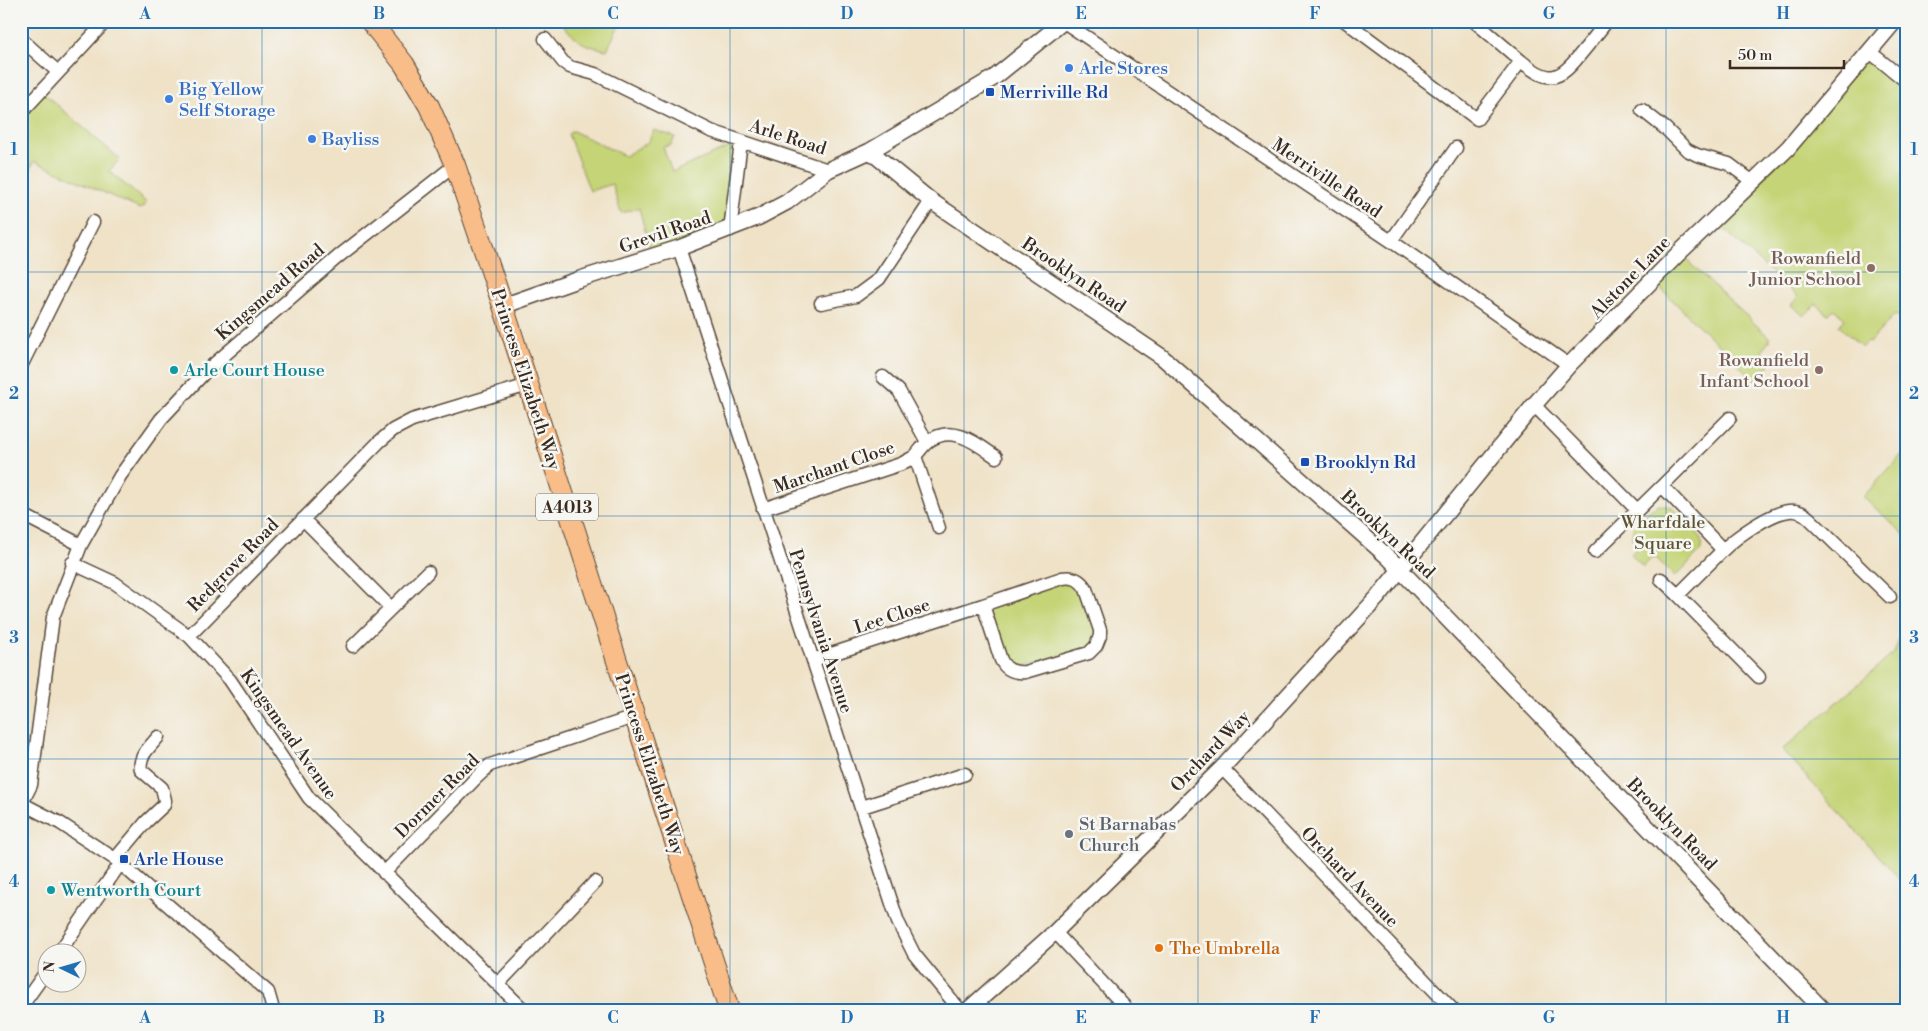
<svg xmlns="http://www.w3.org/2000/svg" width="1928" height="1031" font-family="'Libre Bodoni',serif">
<rect width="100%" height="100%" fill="#f6f6f2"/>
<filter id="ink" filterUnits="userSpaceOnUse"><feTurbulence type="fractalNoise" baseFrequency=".02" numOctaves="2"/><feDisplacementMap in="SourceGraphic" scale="10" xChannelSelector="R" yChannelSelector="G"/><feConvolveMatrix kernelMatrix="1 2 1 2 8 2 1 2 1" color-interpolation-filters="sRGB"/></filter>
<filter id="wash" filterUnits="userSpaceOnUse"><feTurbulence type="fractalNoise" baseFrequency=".0096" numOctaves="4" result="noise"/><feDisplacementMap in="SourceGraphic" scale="20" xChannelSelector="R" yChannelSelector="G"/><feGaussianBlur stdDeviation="1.12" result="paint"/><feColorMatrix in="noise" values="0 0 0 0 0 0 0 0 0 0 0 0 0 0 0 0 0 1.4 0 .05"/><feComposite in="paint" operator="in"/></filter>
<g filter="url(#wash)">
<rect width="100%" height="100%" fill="#efe2c7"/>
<!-- green -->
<path fill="#c5d476" stroke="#807f4a" d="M560 21H621L607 50C580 45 577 41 560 21Z
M1870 52 1907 82V316L1902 319 1895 314 1869 343 1867 342 1862 347 1839 326 1845 319 1834 309 1828 315 1816 304 1804 316 1791 305 1798 297 1714 220Z
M41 91 120 159 109 171 147 203 140 209 34 161 21 190V113Z
M654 130 675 137 671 145 663 147 672 172 741 142 730 230 652 257 639 208 621 213 612 184 590 191 568 134 573 131 625 156 648 142Z
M1679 253 1769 337C1770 344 1763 346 1762 353L1769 362V366L1755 381 1652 280Z
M1907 449V537L1863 497Z
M1659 505 1672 507 1700 536 1702 544 1700 552 1675 577 1654 556 1643 567 1631 554 1638 547 1632 538 1633 527 1650 510Z
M1075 578 1100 630 1096 646 1009 670 983 605Z
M1907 619V887L1782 750 1894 653Z"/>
</g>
<g filter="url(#ink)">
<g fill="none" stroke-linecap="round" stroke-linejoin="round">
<defs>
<path id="minor" d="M1345 21 1477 119 1521 61 1474 21
M1064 22 1391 241 1569 365
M21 39 58 72
M545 39 563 62 570 67 595 74 711 131 828 170
M1870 52 1907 82
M1521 61C1548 83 1558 82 1579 56 1589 44 1598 33 1607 21
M1642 110 1666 129 1687 150 1697 155 1729 164 1753 182
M21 113 106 21
M730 230 741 142
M1391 241 1456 148
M679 248 898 922 914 954 960 1010
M821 303 856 296 879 279 931 201
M21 366 93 222
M883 377 899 391 927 442
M1534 405 1637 510
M915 456 939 528
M1662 486 1730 418
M763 509 901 464C906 461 911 459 915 456 920 451 923 445 929 441 953 424 976 443 996 457
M21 514 81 545
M303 519 391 608
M1723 550C1736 537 1770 513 1789 511 1797 510 1804 513 1810 519L1890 597
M1595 552 1662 486 1723 550 1678 595 1661 579
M72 563 115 583 189 636 230 680 309 798 524 1010
M1678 595 1759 677
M189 636 379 442 393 430 412 420 528 385
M353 646 428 572
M813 660 983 605 1001 660C1006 670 1014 673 1025 672L1089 653 1096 646 1100 636V630L1086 589C1080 579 1073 576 1062 578L983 605
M1222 768 1453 1010
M21 803 60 823 115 859 268 992 272 1006
M22 803 31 785 53 617 81 545 120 476 161 419 206 371 339 256 455 165
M862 807 965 774
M115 859 146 822 164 805 165 800 162 788 141 770C138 756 150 747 158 737
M384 873 476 778 490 765 634 717
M1055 932 1128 1010
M58 954 120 864
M498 984 595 882
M21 1007 48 969"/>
<path id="tertiary" d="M870 151 931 201 1162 357 1389 558 1823 1010
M503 306 577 280 679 248 759 217 787 202 828 170 870 151 995 77 1064 21
M968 1010 1055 932 1222 768 1377 598 1534 405 1569 365 1679 253 1788 148 1895 21"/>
<path id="primary" d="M370 21 404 64 429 106 455 165 503 306 729 1010"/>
</defs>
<!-- minor casing -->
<use href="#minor" stroke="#564637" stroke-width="15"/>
<!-- tertiary casing -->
<use href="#tertiary" stroke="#564637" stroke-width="18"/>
<!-- primary casing -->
<use href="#primary" stroke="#564637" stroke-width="22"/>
<!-- minor -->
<use href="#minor" stroke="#fff" stroke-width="12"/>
<!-- tertiary -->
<use href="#tertiary" stroke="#fff" stroke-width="15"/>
<!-- primary -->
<use href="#primary" stroke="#f8bd89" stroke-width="20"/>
</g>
</g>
<!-- grid -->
<path fill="none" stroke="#1f6fb2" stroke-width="1" stroke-opacity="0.55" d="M262 21V1010M496 21V1010M730 21V1010M964 21V1010M1198 21V1010M1432 21V1010M1666 21V1010M21 272H1907M21 516H1907M21 759H1907"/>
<!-- markers -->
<g fill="#3f7fe0" stroke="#f6f6f2" stroke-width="2">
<circle cx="1069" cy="68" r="5"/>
<circle cx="169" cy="99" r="5"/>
<circle cx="312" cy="139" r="5"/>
</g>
<g fill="#1a4fb4" stroke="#f6f6f2" stroke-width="2">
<rect x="985" y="87" width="10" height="10" rx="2.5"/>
<rect x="1300" y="457" width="10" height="10" rx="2.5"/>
<rect x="119" y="854" width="10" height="10" rx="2.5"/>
</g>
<g fill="#8d6e63" stroke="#f6f6f2" stroke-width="2">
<circle cx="1871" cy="268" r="5"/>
<circle cx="1819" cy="370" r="5"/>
</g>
<g fill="#0f9aa8" stroke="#f6f6f2" stroke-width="2">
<circle cx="174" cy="370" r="5"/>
<circle cx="51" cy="890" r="5"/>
</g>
<circle fill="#6b7280" stroke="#f6f6f2" stroke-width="2" cx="1069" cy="834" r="5"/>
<circle fill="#e8710a" stroke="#f6f6f2" stroke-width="2" cx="1159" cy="948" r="5"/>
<g text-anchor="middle" stroke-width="5" stroke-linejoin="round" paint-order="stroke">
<!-- shield labels -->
<rect fill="#f6f6f2" stroke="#73675e" stroke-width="1" x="536" y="493.5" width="62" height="27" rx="4"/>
<g font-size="16" font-weight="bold" fill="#3b2a1e">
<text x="567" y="513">A4013</text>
</g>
<!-- shop labels -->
<g font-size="18" fill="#366cbe" stroke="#f6f6f2" text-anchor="start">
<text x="1079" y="74">Arle Stores</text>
<text x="179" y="95">Big Yellow<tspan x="179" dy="21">Self Storage</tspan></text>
<text x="322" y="145">Bayliss</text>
</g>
<!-- transit labels -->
<g font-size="18" fill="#164399" stroke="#f6f6f2" text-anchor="start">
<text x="1000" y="98">Merriville Rd</text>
<text x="1315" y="468">Brooklyn Rd</text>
<text x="134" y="865">Arle House</text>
</g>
<!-- street labels -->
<g font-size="18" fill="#3b2a1e" stroke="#f6f6f2">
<text transform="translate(788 137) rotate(18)" y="6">Arle Road</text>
<text transform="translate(1327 178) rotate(34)" y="6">Merriville Road</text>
<text transform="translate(665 232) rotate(-19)" y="6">Grevil Road</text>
<text transform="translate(1074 275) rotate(34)" y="6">Brooklyn Road</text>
<text transform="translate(1630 277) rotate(-46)" y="6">Alstone Lane</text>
<text transform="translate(270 292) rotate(-41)" y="6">Kingsmead Road</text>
<text transform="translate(526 379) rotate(72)" y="6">Princess Elizabeth Way</text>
<text transform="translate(834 467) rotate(-19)" y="6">Marchant Close</text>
<text transform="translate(1388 534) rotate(43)" y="6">Brooklyn Road</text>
<text transform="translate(233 565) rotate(-46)" y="6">Redgrove Road</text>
<text transform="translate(892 616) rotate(-18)" y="6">Lee Close</text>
<text transform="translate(821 631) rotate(72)" y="6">Pennsylvania Avenue</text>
<text transform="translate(289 734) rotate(55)" y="6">Kingsmead Avenue</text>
<text transform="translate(1210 751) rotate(-46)" y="6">Orchard Way</text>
<text transform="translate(650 764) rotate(72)" y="6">Princess Elizabeth Way</text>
<text transform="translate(437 796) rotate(-45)" y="6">Dormer Road</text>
<text transform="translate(1672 824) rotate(46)" y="6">Brooklyn Road</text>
<text transform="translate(1350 877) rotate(46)" y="6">Orchard Avenue</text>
</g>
<!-- education labels -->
<g font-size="18" fill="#785e54" stroke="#f6f6f2" text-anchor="end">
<text x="1861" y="264">Rowanfield<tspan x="1861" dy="21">Junior School</tspan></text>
<text x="1809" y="366">Rowanfield<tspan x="1809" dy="21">Infant School</tspan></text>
</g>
<!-- culture labels -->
<g font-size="18" fill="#0d838f" stroke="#f6f6f2" text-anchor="start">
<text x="184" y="376">Arle Court House</text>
<text x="61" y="896">Wentworth Court</text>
</g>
<!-- park labels -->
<g font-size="18" fill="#5e5434" stroke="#f6f6f2">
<text x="1663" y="528">Wharfdale<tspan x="1663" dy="21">Square</tspan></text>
</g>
<!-- worship labels -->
<g font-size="18" fill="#5b616d" stroke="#f6f6f2" text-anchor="start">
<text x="1079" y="830">St Barnabas<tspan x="1079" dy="21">Church</tspan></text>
</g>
<!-- food labels -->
<g font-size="18" fill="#c56008" stroke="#f6f6f2" text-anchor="start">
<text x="1169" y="954">The Umbrella</text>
</g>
</g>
<!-- margin -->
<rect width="1928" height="1031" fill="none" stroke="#f6f6f2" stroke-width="55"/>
<!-- north arrow -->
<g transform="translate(62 968) rotate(275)"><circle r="24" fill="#f6f6f2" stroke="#aba49d"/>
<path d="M0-4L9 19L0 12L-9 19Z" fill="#1f6fb2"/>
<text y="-8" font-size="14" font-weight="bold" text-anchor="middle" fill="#3b2a1e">N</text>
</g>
<!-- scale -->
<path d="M1730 60v8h114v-8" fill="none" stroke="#3b2a1e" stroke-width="2.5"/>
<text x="1738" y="60" font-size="15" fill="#3b2a1e" stroke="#f6f6f2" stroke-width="4" paint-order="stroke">50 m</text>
<rect x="28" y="28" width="1872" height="976" fill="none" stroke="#1f6fb2" stroke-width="2"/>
<g font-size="16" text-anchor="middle" font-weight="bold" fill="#1f6fb2">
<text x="145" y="19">A</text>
<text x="379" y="19">B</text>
<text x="613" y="19">C</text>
<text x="847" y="19">D</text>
<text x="1081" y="19">E</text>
<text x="1315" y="19">F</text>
<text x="1549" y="19">G</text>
<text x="1783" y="19">H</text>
<text x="14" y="155">1</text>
<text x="1914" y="155">1</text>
<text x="14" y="399">2</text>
<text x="1914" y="399">2</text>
<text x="14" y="643">3</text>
<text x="1914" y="643">3</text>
<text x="14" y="887">4</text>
<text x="1914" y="887">4</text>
<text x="145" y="1023">A</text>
<text x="379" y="1023">B</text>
<text x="613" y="1023">C</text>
<text x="847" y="1023">D</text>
<text x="1081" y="1023">E</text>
<text x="1315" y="1023">F</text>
<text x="1549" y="1023">G</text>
<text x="1783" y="1023">H</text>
</g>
</svg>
